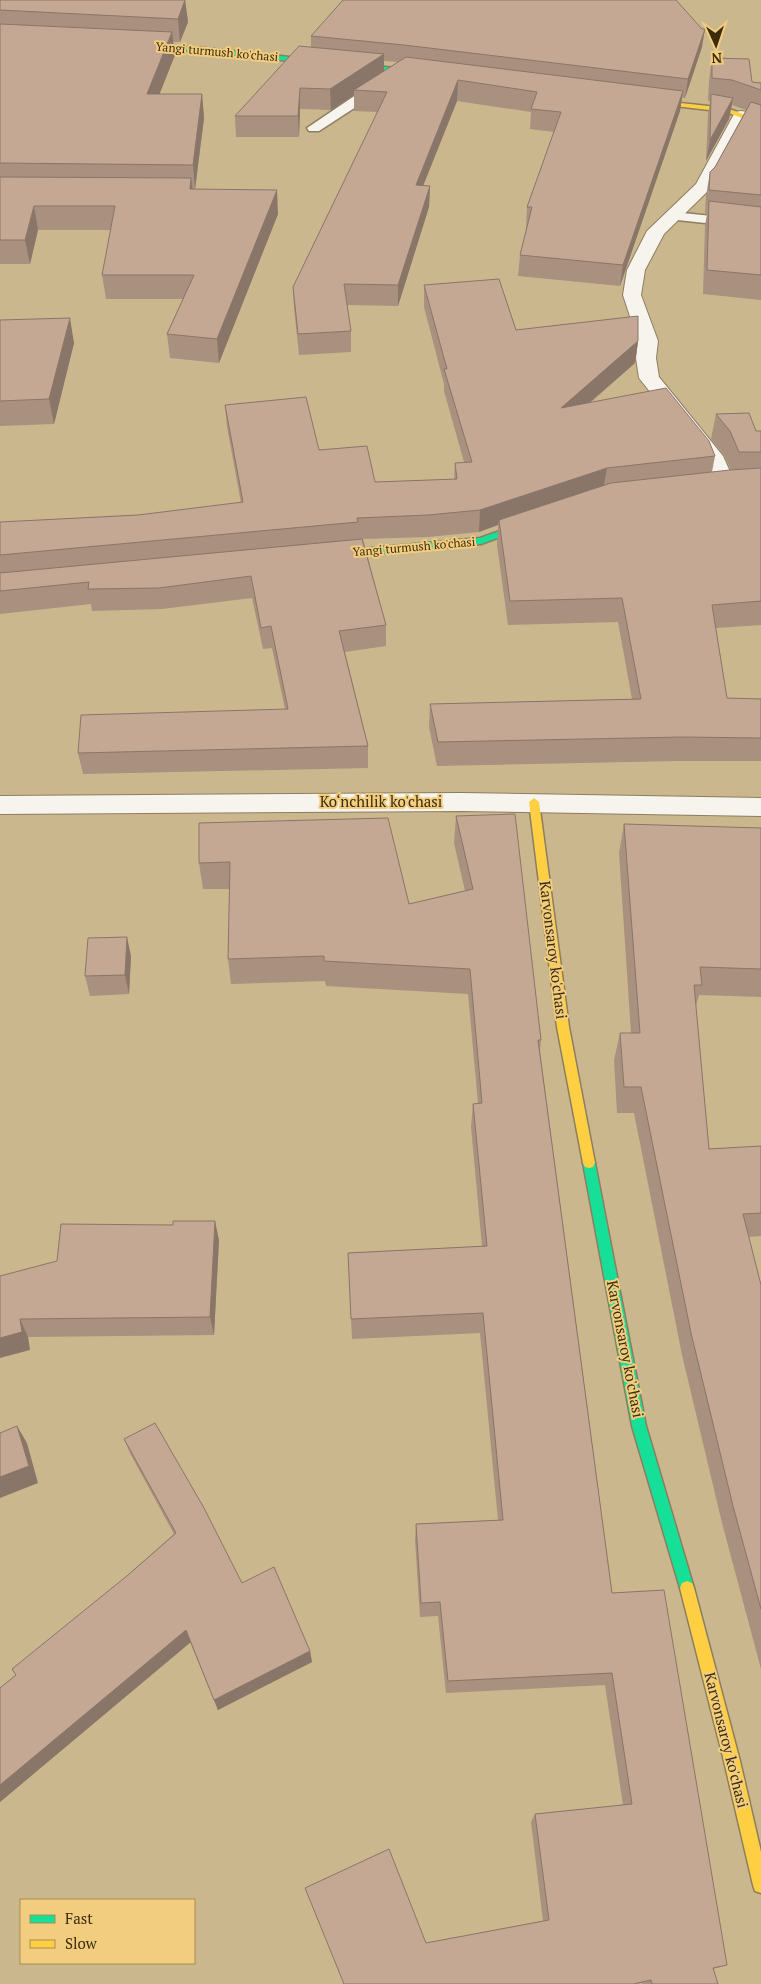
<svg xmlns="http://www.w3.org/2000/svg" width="761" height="1984" font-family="'PT Serif',serif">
<rect width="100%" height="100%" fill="#cbb78d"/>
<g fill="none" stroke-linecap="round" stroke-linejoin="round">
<defs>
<path id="lane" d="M380 81 385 82 387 85 385 88 319 131H309L307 128 375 82Z
M673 212 761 221V229L668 219 666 216 668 213Z"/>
<path id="street" d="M741 111 747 112 749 116 709 190 664 234 645 270 641 295 658 341 656 358 659 377 723 456 736 485 732 490 725 492 718 490 706 462 639 378 636 358 638 341 623 295 627 270 647 231 696 184 733 116 735 112Z
M461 793 761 798V816L461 811 0 814V796Z"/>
<path id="fast" d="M136 44 204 48 424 71 427 73 424 75 204 52 134 47V45Z
M533 519 537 522 536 524 481 544 328 558 323 555 328 552 480 538Z
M589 1158 593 1159 595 1163 646 1426 694 1588 692 1593 687 1595 682 1593 680 1588 632 1426 583 1163 585 1159Z"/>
<path id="slow" d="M643 99 727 108 761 121V125L726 112 641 102V100Z
M534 798 539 802 569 1027 595 1163 593 1167 589 1168 585 1167 583 1163 557 1027 529 802Z
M687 1581 692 1583 694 1588 740 1761 761 1852V1893L755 1891 753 1885 724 1761 680 1588 682 1583Z"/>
</defs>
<!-- lane casing -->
<use href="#lane" stroke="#8c7e60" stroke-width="3"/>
<!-- street casing -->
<use href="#street" stroke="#8c7e60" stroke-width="2"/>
<!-- fast casing -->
<use href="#fast" stroke="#8c7e60" stroke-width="3"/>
<!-- slow casing -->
<use href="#slow" stroke="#8c7e60" stroke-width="3"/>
<!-- lane -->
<use href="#lane" fill="#f7f4ee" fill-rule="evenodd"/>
<!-- street -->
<use href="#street" fill="#f7f4ee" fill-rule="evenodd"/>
<!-- fast -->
<use href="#fast" fill="#16e098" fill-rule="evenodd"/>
<!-- slow -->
<use href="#slow" fill="#ffcf43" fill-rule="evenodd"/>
</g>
<!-- wall -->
<path fill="#a9907f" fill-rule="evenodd" d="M0 0H185L188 22 180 42H173L175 55 159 94H202L204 118 195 189H192L278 214 219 363 170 358 167 334 183 299H106L102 275 111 230H38L30 264H0Z
M311 36 702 47 685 98H682L680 111 620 286 518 276 520 255 527 228H526L527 207 554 132 530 129 531 112 457 101 423 186H430L429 207 398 306 347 305 351 331V352L299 355 294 308 293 287 378 112 354 111V95L331 110 300 109 299 137H236L235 116 311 47ZM384 61 398 62 384 71Z
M712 58 752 82 761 83V300L703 294 705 225 707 214 705 213 706 196 710 172 715 167 746 110 732 105 729 119 706 161 708 115 710 101H708L709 81Z
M424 285 516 330 635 363 590 403 715 456 712 472 731 470 724 455 711 439 716 414 761 452V625L716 628 727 698 761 699V761H677L437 766 429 727 430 704 632 699 618 622 508 625 497 545 498 525 479 532 428 537 363 539 386 625V646L345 652 368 746V768L83 774 78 753 285 709 272 648 263 649 252 598 162 609 92 611 91 604 0 614V522L138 515 241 503 227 427 225 405 319 450 375 482 454 479 455 463 464 462 444 391V384L424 307Z
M0 320 74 343 54 424 0 426Z
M456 816 541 1040 540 1051 612 1593 727 1965 713 1969 718 1984H642V1983L638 1984H344L426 1943 543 1921 531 1822 535 1814 623 1805 605 1685 446 1693 438 1616 420 1617 415 1540 416 1524 498 1520 480 1333 352 1339 348 1253 482 1246 471 1127 473 1104 478 1103 468 994 326 986 325 981 231 984 228 959 230 889H203L199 863V823L409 904 465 891 454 843Z
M624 824 761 828V997L699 995 696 1006 709 1149 761 1146V1236L748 1237 761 1285V1669L722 1523 682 1355 634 1113H617L614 1060 620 1033H631L619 853Z
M131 956 129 994 90 996 85 976Z
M219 1240 214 1335 28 1337 30 1350 0 1276Z
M124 1439 242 1583 310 1651 312 1662 218 1710 190 1642 0 1802V1688L16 1675 174 1534 131 1455Z"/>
<!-- shaded-wall -->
<path fill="#897668" d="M185 0 188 22 180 42 178 19Z
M705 29 702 47 685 98 688 79Z
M172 32 175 55 150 118 147 94Z
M384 54V75L354 90V95L331 110 330 89Z
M458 80 457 101 415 206 416 185Z
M300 88V109L299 137 298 116Z
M683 91 680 111 620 286 623 265Z
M202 94 204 118 195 189 193 165Z
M733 98 729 119 706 161 710 140Z
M191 178 194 202 190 189Z
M430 186 429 207 398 306V285Z
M277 190 278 214 219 363 217 339Z
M34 206 38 230 30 264 25 240Z
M70 318 74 343 54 424 49 399Z
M638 341 635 363 558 430 561 408Z
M607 468 603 490 499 520 498 525 479 532 480 510Z
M127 937 131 956 129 994 125 975Z
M215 1221 219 1240 214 1335 210 1317Z
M20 1319 28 1337 30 1350 0 1358V1338Z
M17 1426 27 1443 38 1483 0 1498V1477Z
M186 1630 191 1642 0 1802V1785Z
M310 1651 312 1662 218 1710 214 1700Z"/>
<!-- building -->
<path fill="#c4a894" stroke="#897668" d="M0 0H185L178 19 0 10Z
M343 0H676L702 29H705L688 79 404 45 311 36Z
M0 24 172 32 147 94H202L193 165 0 163Z
M299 46 384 54 330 89 300 88 298 116H235Z
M406 57 683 91 623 265 520 255 532 207H527L561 112 531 109 537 92 458 80 416 185 430 186 398 285 344 284 351 331 298 334 293 287 387 92 354 90Z
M712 58 749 59 752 82 761 83V90L732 80 712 78Z
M711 94 733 98 710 140Z
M751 102 761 105V195L709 190 710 172 715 167Z
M0 177 191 178 190 189 277 190 217 339 167 334 194 275H102L115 206H34L25 240H0Z
M709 201 761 207V275L707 270Z
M499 279 516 330 638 316V341L561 408 666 388 709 441 715 456 607 468 480 510 428 515 357 518 358 522 0 555V522L138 515 243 502 225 405 306 397 319 450 367 446 375 482 457 479 455 463 472 462 444 369H447L424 285Z
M70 318 49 399 0 401V320Z
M749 413 756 431H761V452H739L730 431 716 414Z
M761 468V601L712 605 727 698 761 699V738L682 737 438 742 430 704 641 699 622 598 510 601 499 520 611 483 730 470Z
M362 539 386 625 339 631 368 746 78 753 81 715 288 709 271 626 261 628 251 576 159 588 88 589 89 582 0 591V573Z
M515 814 541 1040H538L612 1593 664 1590 727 1965 713 1968 718 1984H652L651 1980 633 1984H344L305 1888 389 1849 426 1943 549 1920 535 1814 632 1804 612 1673 448 1681 440 1602 421 1603 416 1524 503 1520 483 1313 351 1319 348 1253 487 1246 473 1104 482 1103 470 969 324 961V956L228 959 230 862 199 863V823L388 818 409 904 473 889 456 816Z
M624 824 761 828V969L700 967 702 985H694L709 1149 761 1146V1213L743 1214 761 1285V1609L733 1506 691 1333 641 1087H624L620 1033H640Z
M127 937 125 975 85 976 88 938Z
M173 1221H215L210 1317 20 1319 22 1332 0 1338V1276L57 1261 61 1224 173 1225Z
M155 1423 204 1508 242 1583 274 1567 310 1651 214 1700 186 1630 0 1785V1688L16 1675 12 1669 128 1575 176 1533 124 1439Z
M17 1426 29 1466 0 1477V1433Z"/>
<g text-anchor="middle" stroke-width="4" stroke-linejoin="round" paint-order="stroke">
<!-- far-street labels -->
<g font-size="12" fill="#3a2c0a" stroke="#f2cd80">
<text transform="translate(217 52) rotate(5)" y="4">Yangi turmush ko'chasi</text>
<text transform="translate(414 547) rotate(-5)" y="4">Yangi turmush ko'chasi</text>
</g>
<!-- street labels -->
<g font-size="15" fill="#3a2c0a" stroke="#f2cd80">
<text x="381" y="807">Ko‘nchilik ko'chasi</text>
<text transform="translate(553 950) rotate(83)" y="5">Karvonsaroy ko'chasi</text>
<text transform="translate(625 1349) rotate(79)" y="5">Karvonsaroy ko'chasi</text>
<text transform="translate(726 1740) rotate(76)" y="5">Karvonsaroy ko'chasi</text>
</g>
</g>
<!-- legend -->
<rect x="20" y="1899" width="175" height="65" fill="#f2cd80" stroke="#a88d51"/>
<rect x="30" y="1915" width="25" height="8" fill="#16e098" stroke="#a88d51"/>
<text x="65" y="1924" font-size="15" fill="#3a2c0a">Fast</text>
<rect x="30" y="1940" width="25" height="8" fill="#ffcf43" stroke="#a88d51"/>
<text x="65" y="1949" font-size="15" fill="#3a2c0a">Slow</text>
<!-- north arrow -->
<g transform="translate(716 45) rotate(177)" stroke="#f2cd80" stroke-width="4" paint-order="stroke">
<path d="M0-4L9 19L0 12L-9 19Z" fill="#3a2c0a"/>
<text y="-8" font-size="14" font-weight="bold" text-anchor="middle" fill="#3a2c0a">N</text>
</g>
</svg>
